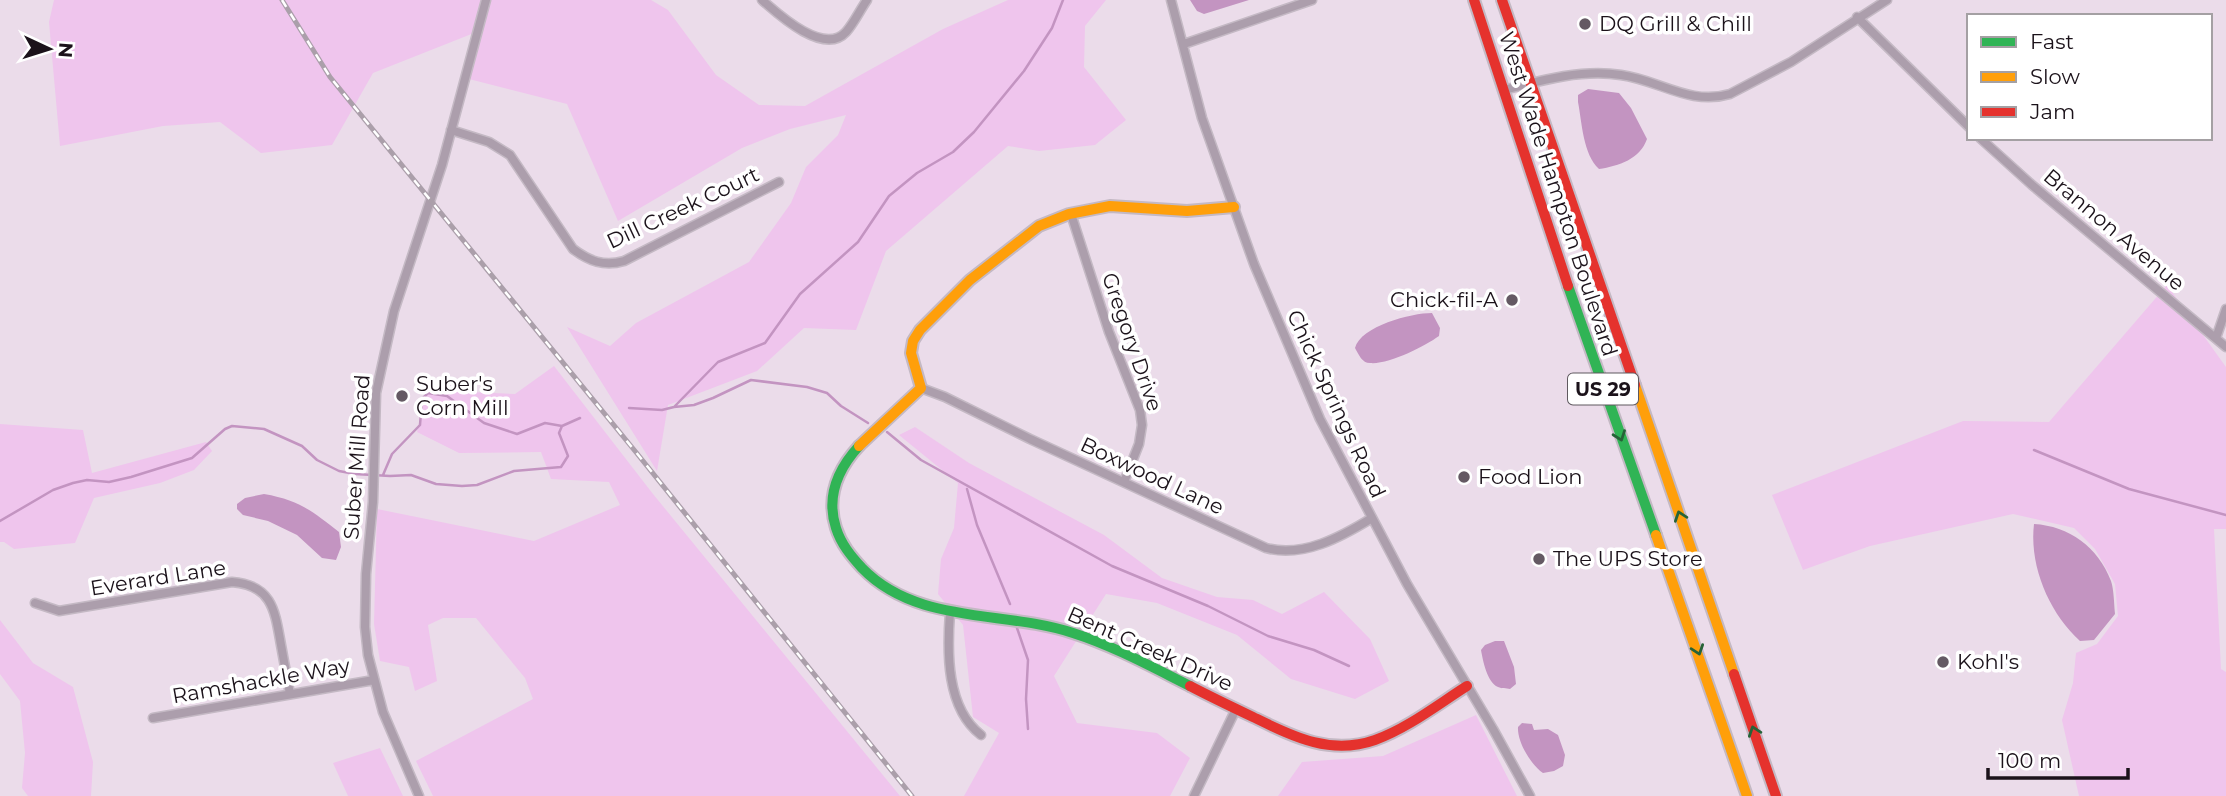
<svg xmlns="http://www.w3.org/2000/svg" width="2226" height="796" font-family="Montserrat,sans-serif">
<rect width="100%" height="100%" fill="#ebdcea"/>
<!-- green -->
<path fill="#efc5ed" d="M54 0H651L668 10 716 75 759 105 805 106 943 29 1008 0H1106L1085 26 1084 67 1126 120 1095 145 1039 151 1008 146 886 251 856 330 804 328 757 371 668 405 657 471 567 327 610 346 636 323 749 262 791 203 806 167 838 135 846 115 790 129 742 148 618 221 567 104 465 78 474 33 373 73 332 145 261 153 220 122 163 126 60 146 49 22Z
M2167 285 2226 367V529H2214L2221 669 2226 672V796H2079L2062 720 2073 683 2076 653 2097 644 2118 616 2115 584 2095 549 2074 528 2013 514 1870 546 1803 570 1772 495 1963 421 2049 422Z
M554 366 653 494 900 796H433L416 761 533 699 525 678 476 618H443L428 625 437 681 415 691 409 667 380 661 374 624 377 509 534 541 620 505 609 482 551 479 541 452 459 453 417 432 426 390 515 394Z
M0 424 83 430 92 473 206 442 212 451 194 470 160 483 94 498 75 543 14 549 4 542H0Z
M915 427 969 463 1104 535 1162 578 1217 597 1253 600 1282 614 1324 592 1370 639 1389 681 1355 699 1291 679 1237 635 1157 603 1106 594 1054 676 1077 723 1157 733 1190 758 1170 796H964L999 733 973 717 963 625 938 594 941 559 954 528 958 483 899 435Z
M0 620 33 663 73 687 93 762 91 796H28L22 788 25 753 20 701 0 674Z
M1476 715 1517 796H1278L1302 762 1383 756Z
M380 748 403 796H348L333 763Z"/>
<!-- water -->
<path fill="#c394c1" d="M1190 0H1249L1204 14 1197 11Z
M1588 89 1619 93 1631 108 1647 139C1640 159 1619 166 1599 169 1583 154 1582 123 1578 102V95Z
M1432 313 1440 328 1439 336C1425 346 1388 365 1370 363 1362 363 1359 355 1355 348 1361 326 1411 313 1432 313Z
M264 494C299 500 312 511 339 532L341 547 336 560 322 558 297 535 268 521 243 515 237 509V504L245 498Z
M2034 524C2069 526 2098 547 2111 581 2114 590 2114 604 2115 614L2094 640 2080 641C2049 613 2029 566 2034 524Z
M1495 641H1504L1514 667 1516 684 1510 689C1506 688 1502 689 1498 687 1487 682 1483 661 1481 650L1485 645Z
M1522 723 1532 724 1534 730 1548 729 1558 735 1565 755 1563 766 1554 771 1543 773C1531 765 1517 742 1518 727Z"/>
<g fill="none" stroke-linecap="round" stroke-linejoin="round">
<!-- stream -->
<path stroke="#c394c1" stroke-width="2.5" d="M674 407 694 405 713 398 751 380 807 387 827 393 841 406 868 423
M629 408 662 410 674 407 718 362 765 343 800 294 858 242 889 196 917 173 953 152 974 132 1024 71 1052 28 1063 0
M887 432 921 460 1112 566 1208 606 1268 636 1314 650 1349 666
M2034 450 2129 489 2226 515
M383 475 392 454 420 425 422 399 428 393 447 396 484 423 517 434 545 423 562 426
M967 489 977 525 1010 604
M0 521 53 490 73 483 87 480 109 482 131 477 192 458 225 429 232 426 264 429 302 446 317 460 339 471 355 474 390 476 411 475 436 484 462 486 477 485 514 471 561 467 568 456 559 433 562 426 580 418
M1017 628 1028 660 1026 699 1028 729"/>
<defs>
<path id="street" d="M762 0C779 15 824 56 846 32 854 23 860 10 867 0
M1171 0 1202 118 1254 264 1320 419 1407 584 1493 729 1530 796
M1857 17 1969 127
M1184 44 1312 0
M1504 90C1542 80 1582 69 1621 75 1659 80 1690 106 1730 94L1791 62 1887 0
M451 130 489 142 510 155 573 249C589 261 604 267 624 261L779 182
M1980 138 2032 185 2226 347
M1071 214 1109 332 1140 410 1142 425 1139 444 1124 482
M2216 338 2226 309
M921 388 945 397 1030 439 1266 548C1303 558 1341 537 1372 518
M35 603 59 611 232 582C273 585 275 612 281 645 284 661 287 678 290 694
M950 612C947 652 946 708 981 735
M153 718 374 680
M419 796 383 712 368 655 365 627 366 574 373 502 376 393 394 311 442 165 486 0
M1194 796 1236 709"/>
<path id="fast" d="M1568 286 1656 535
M859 446C838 469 826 497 836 528 841 544 851 556 862 568 917 625 1004 610 1073 633 1114 646 1152 667 1190 686"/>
<path id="slow" d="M1635 385 1734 674
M859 446 921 388 911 353 913 341 920 330 970 280 1039 226 1069 214 1110 206 1187 211 1234 207
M1656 535 1747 796"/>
<path id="jam" d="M1474 0 1568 286
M1502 0 1635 385
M1734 674 1776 796
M1190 686C1211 697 1232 707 1253 717 1292 736 1330 756 1375 740 1408 728 1437 705 1467 686"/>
</defs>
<!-- street casing -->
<use href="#street" stroke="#c4b9c4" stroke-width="11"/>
<!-- fast casing -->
<use href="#fast" stroke="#c4b9c4" stroke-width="14"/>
<!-- slow casing -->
<use href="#slow" stroke="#c4b9c4" stroke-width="14"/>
<!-- jam casing -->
<use href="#jam" stroke="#c4b9c4" stroke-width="14"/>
<!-- street -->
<use href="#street" stroke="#ac9eac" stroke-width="8"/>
<!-- fast -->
<use href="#fast" stroke="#30b455" stroke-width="10"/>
<!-- slow -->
<use href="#slow" stroke="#ff9f0a" stroke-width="10"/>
<!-- jam -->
<use href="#jam" stroke="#e5322d" stroke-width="10"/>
<defs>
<path id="rail" d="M282 0 330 77 635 451 912 796"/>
</defs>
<!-- rail casing -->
<use href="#rail" stroke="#ab9faa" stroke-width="5"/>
<!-- rail -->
<use href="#rail" stroke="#fff" stroke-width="2.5" stroke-dasharray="8" stroke-linecap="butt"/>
</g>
<!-- one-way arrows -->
<defs><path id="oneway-chevron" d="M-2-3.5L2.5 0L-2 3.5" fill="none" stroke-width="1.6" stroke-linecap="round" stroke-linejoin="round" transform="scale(1.75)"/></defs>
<g stroke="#266338">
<use href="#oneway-chevron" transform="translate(1620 436) rotate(70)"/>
<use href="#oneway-chevron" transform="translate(1680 516) rotate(-109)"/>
<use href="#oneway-chevron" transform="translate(1698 650) rotate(71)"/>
<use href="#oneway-chevron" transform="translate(1754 731) rotate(-109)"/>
</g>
<!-- markers -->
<g fill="#645963" stroke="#fff" stroke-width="2.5">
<circle cx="1585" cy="24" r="7"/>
<circle cx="1512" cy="300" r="7"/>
<circle cx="402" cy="396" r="7"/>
<circle cx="1464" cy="477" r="7"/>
<circle cx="1539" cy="559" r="7"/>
<circle cx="1943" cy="662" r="7"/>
</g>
<g text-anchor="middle" stroke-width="7" stroke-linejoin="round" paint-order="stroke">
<!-- shield labels -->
<rect fill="#fff" stroke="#5f595f" stroke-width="2" x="1568" y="373.5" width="70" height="31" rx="5"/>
<g font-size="19" font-weight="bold" fill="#1b121a">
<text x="1603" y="396">US 29</text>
</g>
<!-- poi labels -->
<g font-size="21" fill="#1b121a" stroke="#fff" text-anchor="start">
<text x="1599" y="31">DQ Grill &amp; Chill</text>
<text x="1498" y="307" text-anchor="end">Chick-fil-A</text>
<text x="416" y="391">Suber's<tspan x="416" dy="24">Corn Mill</tspan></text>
<text x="1478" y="484">Food Lion</text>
<text x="1553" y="566">The UPS Store</text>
<text x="1957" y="669">Kohl's</text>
</g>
<!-- street labels -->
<g font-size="21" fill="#1b121a" stroke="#fff">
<text transform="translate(1558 194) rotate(72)" y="7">West Wade Hampton Boulevard</text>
<text transform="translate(683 208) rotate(-25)" y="7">Dill Creek Court</text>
<text transform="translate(2114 230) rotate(40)" y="7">Brannon Avenue</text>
<text transform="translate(1132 342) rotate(71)" y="7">Gregory Drive</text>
<text transform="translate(1336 404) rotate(65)" y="7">Chick Springs Road</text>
<text transform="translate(357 457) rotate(-86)" y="7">Suber Mill Road</text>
<text transform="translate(1152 476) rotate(25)" y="7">Boxwood Lane</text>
<text transform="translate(158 578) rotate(-9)" y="7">Everard Lane</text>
<text transform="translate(1150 649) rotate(24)" y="7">Bent Creek Drive</text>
<text transform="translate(261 681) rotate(-10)" y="7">Ramshackle Way</text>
</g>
</g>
<!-- legend -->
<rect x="1967" y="14" width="245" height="126" fill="#ffffff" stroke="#a4a0a3" stroke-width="2"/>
<rect x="1981" y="37" width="35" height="10" fill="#30b455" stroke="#a4a0a3" stroke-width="2"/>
<text x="2030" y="49" font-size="21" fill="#1b121a">Fast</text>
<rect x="1981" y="72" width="35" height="10" fill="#ff9f0a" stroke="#a4a0a3" stroke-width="2"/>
<text x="2030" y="84" font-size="21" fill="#1b121a">Slow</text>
<rect x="1981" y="107" width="35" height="10" fill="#e5322d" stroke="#a4a0a3" stroke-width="2"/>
<text x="2030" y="119" font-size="21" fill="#1b121a">Jam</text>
<!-- north arrow -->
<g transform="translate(49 49) rotate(94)" stroke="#ffffff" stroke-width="5" paint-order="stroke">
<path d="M0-5L12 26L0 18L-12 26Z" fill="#1b121a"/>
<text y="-10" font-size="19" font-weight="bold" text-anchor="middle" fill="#1b121a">N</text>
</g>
<!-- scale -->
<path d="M1988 768v10h140v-10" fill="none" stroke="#1b121a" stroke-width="3.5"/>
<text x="1998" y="768" font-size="21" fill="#1b121a" stroke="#ffffff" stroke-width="5" paint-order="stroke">100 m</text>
</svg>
